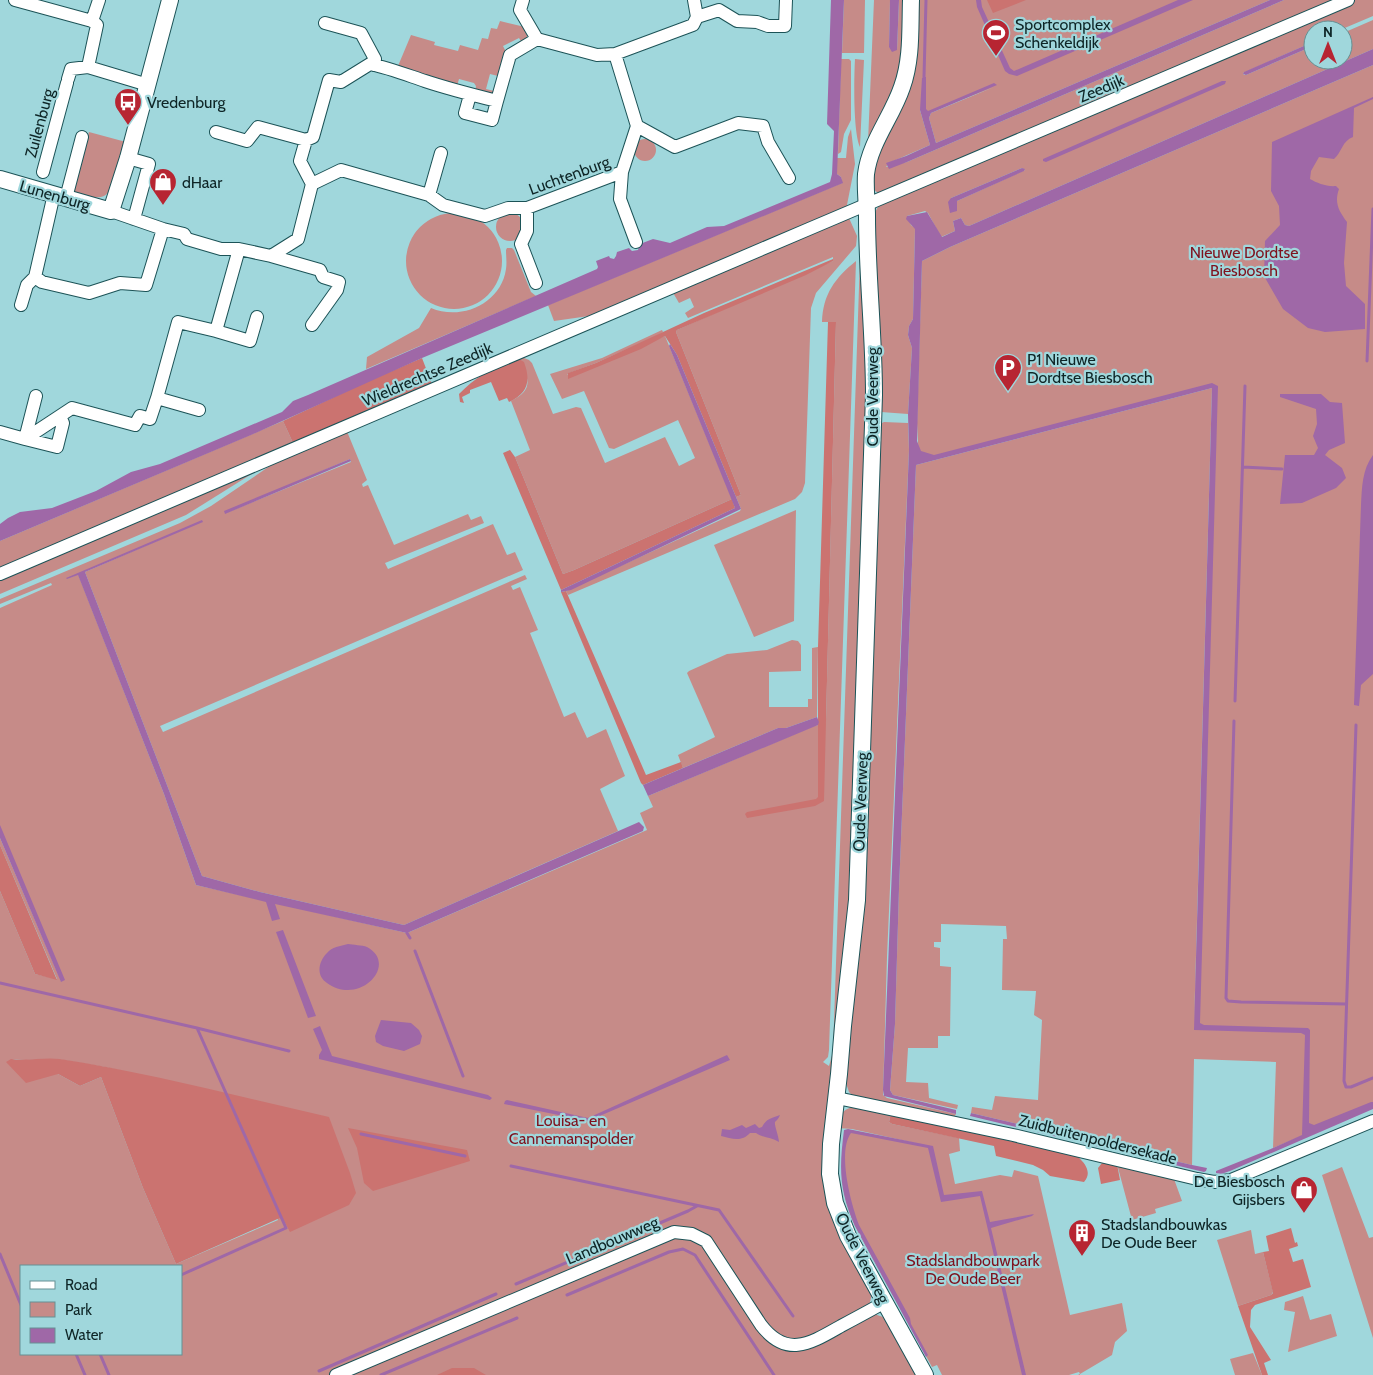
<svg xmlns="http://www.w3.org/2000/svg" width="1373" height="1375" font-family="Cabin,sans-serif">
<rect width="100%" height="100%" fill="#a0d7dc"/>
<!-- green -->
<path fill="#c68b88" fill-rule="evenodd" d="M844 0H865L864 53H842Z
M874 0H890L889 47 897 50 899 0H905L904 50 899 80 868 142Z
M916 0H1270L936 143 929 118 931 113 994 87 927 113 920 110 930 145 889 163 886 167 907 162 1284 0H1337L879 194 872 188 871 182Z
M1355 0H1373V16L1340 30H1313V42L1243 73 1244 75H1246L1313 46V60H1343V33L1373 20V49L969 226 965 225 961 218 953 221 955 231 941 237 928 213 925 211 907 216 911 225 915 228 913 319 909 326 908 335 912 348 908 414 881 412 874 214 878 207 884 202ZM1022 168 1025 170 957 201V210L951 198Z
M500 21 525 27 528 40 522 43 519 38 503 46 506 52 498 76 490 74 486 89 494 91 491 97 475 93 476 86 474 83 459 79 457 86 449 85 446 81 430 77 398 66 411 35 435 42 434 45 458 51 460 45 478 50 482 38 488 39 491 28 497 29Z
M841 59H849L851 61V120L844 134 841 152 838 154Z
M855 59 864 60 860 147C853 132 854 78 855 59Z
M1373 65V1106L1273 1148 1276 1062 1194 1059 1192 1165 971 1113 972 1107 992 1110 995 1096 1038 1100 1042 1020 1034 1015 1036 991 1002 990 1003 939H1007L1006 926 941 924V942H934V947L940 948V966L951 967 950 1036H938V1048H908L906 1082 928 1083 929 1098 958 1105 957 1109 893 1095 890 1090 895 1024 899 889 916 465 1212 388 1194 1026 1216 389 1212 385 919 461 917 423 922 261 950 247Z
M851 129 855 164 846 210 589 316 554 321 548 305 842 183 841 177 837 174V158H846L848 137Z
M89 132 126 142C122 154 115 191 104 196 96 200 82 194 73 192Z
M634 150a11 11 0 1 1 22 0a11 11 0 1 1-22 0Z
M406 261a48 48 0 1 1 96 0a48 48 0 1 1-96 0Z
M496 227a14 14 0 1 1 28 0a14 14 0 1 1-28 0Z
M849 218 857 236 856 246 816 293 811 308 805 483 802 492 795 499 568 595 566 591 740 511 741 509 736 497 741 495 676 332 677 330 833 261V257L688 318 685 313 694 307 690 298 679 303 672 291Z
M507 248H512L514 250 531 292 536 296 366 369 367 357 419 328 431 308C461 321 501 304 506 269 507 263 506 256 506 250Z
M860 258 868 373 851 903 824 1162 872 1294 870 1302 877 1315 886 1318 921 1375H0V891L35 974 57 979 0 845V838L61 981 0 829V608L52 585 51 583 0 604V599L180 523 211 506 283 457 346 429 367 480 362 484 363 487 368 485 394 545 468 514 471 520 481 516 484 523 385 563 388 569 493 524 507 555 515 552 523 570 160 726 163 732 525 575 527 579 511 586 513 590 520 587 538 630 530 633 564 717 575 712 587 738 606 729 625 776 600 789 618 831 404 925 260 892 202 876 85 572 203 521 67 579 78 574 164 794 196 885 407 933 647 830 640 813 653 807 648 796 814 726 818 725 821 741 826 720 836 322H822C823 294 835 278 856 261L829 1050 828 1057 823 1062 829 1066 833 1052ZM350 459 351 462 226 513 225 512ZM11 1059 26 1060 57 1059 105 1067 217 1092 278 1220 176 1264 143 1188 101 1077 80 1086 58 1074ZM21 1266H181V1354H21Z
M662 330 663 332 654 337 596 363 569 373 567 375 665 336 732 499 574 570 563 574 515 457 530 450 511 401C536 389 528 376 517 358L519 356 529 360 532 363 553 414 576 407 581 408 605 463 665 437 679 466 695 458 678 420 614 449 609 448 584 391 562 399 550 374 602 358Z
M283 421 294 445 0 569V541Z
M884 422 908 423 909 450 887 957 883 1095 887 1098 956 1114 954 1117 854 1097 849 1092 845 1080 880 424Z
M266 465 186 515 0 594V576Z
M796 510 794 621 754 637 714 545Z
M792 640 798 641 801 645V671L769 672V707H808V699H812V648L818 647 817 717 786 728H778L683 768 678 755 715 737 687 673 689 671 727 654 767 650Z
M854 1107 891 1113 889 1122 892 1124 959 1138 960 1151 949 1154 955 1184 1000 1175 1012 1177 1014 1170 1038 1176 1070 1315 1122 1303 1127 1331 1115 1342 1112 1355 1080 1374V1375H1078L1080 1374 1079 1372 1069 1375H942L937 1365 932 1367 855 1226C839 1189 840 1170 846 1130L933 1147 852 1129 837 1128C840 1117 841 1109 854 1107Z
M1117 1164 1174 1179 1182 1201 1155 1209 1156 1213 1132 1220Z
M1342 1167 1369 1238 1373 1237V1338L1322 1175Z
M1251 1230 1255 1254 1263 1252 1273 1292 1271 1295 1238 1306 1217 1240Z
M1303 1296 1310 1320 1331 1314 1337 1336 1288 1352 1295 1312 1284 1310 1285 1302Z
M1253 1353 1262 1375H1235L1230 1359Z"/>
<!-- forest -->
<path fill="#cb7370" d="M987 0H1026L993 13Z
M833 259V261L806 275 677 330 676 332 741 495 736 497 677 355 665 336 641 349 568 379V373L596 363 704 313Z
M828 322H836L824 801 815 806 747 818 745 814 747 812 816 799 818 797V647Z
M422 358 432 384 294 445 283 421 364 383Z
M517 358 524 362C531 381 528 393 509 402L507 398 499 401 491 382 470 390V393L462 397 464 403 460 402 459 394C476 377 494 366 517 358Z
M510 450 515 457 563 574 574 570 732 499 735 508 561 590 503 453Z
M566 591 646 775 681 762 683 768 643 785 641 783 561 592Z
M0 845 57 980 35 974 0 891Z
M11 1059C28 1061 45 1057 60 1059 151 1073 240 1097 329 1117L350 1173 356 1193 349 1205 290 1232 282 1217 176 1264 143 1188 101 1077 80 1086 58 1074 26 1083 6 1062Z
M891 1113 1078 1157C1086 1164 1092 1173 1084 1182L1050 1176 1043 1170 1033 1165 996 1156 994 1146 892 1124 889 1122Z
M348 1128 467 1150 470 1161 373 1191 364 1183 357 1148Z
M1102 1163 1117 1164 1120 1180 1101 1184 1098 1168Z
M1291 1228 1295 1243 1297 1242 1298 1246 1289 1249 1293 1262 1303 1259 1311 1287 1255 1305 1251 1310 1250 1327 1271 1360 1264 1363 1268 1375H1262L1238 1306 1271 1295 1273 1293 1263 1252 1269 1251 1266 1236Z
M452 1368H474L486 1375H437Z"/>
<!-- water -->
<path fill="#9f68a7" d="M831 0H844L837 174 841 177 843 183 422 358 251 435 0 541V524L8 518 20 512 52 508 96 491 131 472 160 464 282 412 293 401 308 395 597 269 598 267 596 261 609 256 610 258 614 259 616 256 617 252 629 248 632 251 638 250 640 244 653 239 670 243 707 227 724 226 830 182 832 174 834 131 827 124Z
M890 0H899L897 50 892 52 889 47Z
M976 0H981L982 7 1010 68 1014 71 1178 0H1193L1017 76 1009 74 1005 71 977 7Z
M1270 0H1284L907 162 889 169 886 163 906 156 930 145 920 110 922 78 924 77H926V109L928 111 994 83 997 85 931 113 929 118 936 143Z
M1313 42V46L1246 75 1243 74 1244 72Z
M1373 49V65L950 247 922 261 917 441 921 451 934 455 1212 383 1218 386 1200 1023 1204 1025 1308 1028 1310 1030 1309 1123 1314 1125 1371 1102H1373V1109L1230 1171 1221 1174 1216 1173V1171L1273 1148 1302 1135 1305 1035 1301 1033 1194 1030 1212 388 916 465 899 889 895 1024 890 1090 893 1095 956 1110V1114L884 1096 883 1090 909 450 908 414 912 348 908 335 909 326 913 319 915 229 906 219 907 216 927 212 942 237 955 231 953 221 961 218 965 225 969 226Z
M1222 81H1226L1225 84 1046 162 1043 161V159Z
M1373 97V99L1354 108 1353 137C1342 141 1342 152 1334 159L1319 157 1311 171 1310 179C1317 183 1327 187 1336 186L1339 189C1334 203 1339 211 1347 222L1344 263 1346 286 1365 304V329L1325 332 1308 328 1283 309 1264 276 1265 241 1280 225 1279 206 1271 191 1272 142Z
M1022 168 1025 169 1024 171 957 201V211L950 213 948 202 951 198Z
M670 344 677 355 741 509 571 590 561 592V590L735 508 669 346Z
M1280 394H1321L1330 402 1342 403 1345 443 1329 450 1325 455 1342 468 1346 478 1336 488 1302 503 1280 504 1285 455H1314L1318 448 1313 436 1317 424 1316 409 1280 397Z
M1373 455V674L1361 685 1359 706 1354 705 1361 505C1362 487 1362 470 1373 455Z
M350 459 351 461 225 514 224 511Z
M202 520 203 522 85 572 202 876 260 892 404 925 639 822 644 827 643 831 407 933 275 904 280 919 272 921 266 902 196 885 164 794 78 575 67 579 66 578Z
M817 717 819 722 818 725 648 796 643 785 778 728H786Z
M0 825 65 980 61 982 0 838Z
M283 930 316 1016 308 1018 276 932Z
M348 944C353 945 362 945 367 947 399 964 360 1007 327 983 316 976 318 962 327 953 332 947 340 946 348 944Z
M381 1020 411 1023 419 1030 422 1036 420 1044 404 1051 383 1046 376 1042 375 1036Z
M320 1026 332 1056 488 1095 492 1098 490 1100 319 1059V1055L322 1050 313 1029Z
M727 1055 730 1060 588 1121 504 1104 505 1101 507 1100 588 1118Z
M971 1113 1192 1165 1207 1168 1206 1171 1204 1172 970 1116Z
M780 1115C779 1118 777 1120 775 1122 774 1125 779 1137 779 1142 771 1137 763 1138 756 1133H750C742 1142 732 1139 721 1136L722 1129 730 1130 742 1125 746 1128 755 1124 759 1128 762 1127C767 1118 770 1119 780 1115Z
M848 1129 933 1146 944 1195 982 1191 990 1222 1034 1214 1032 1216 991 1228 1026 1375H1022L980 1196 941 1202 928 1148 851 1133C837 1152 851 1204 859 1225L910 1318 911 1324 928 1355 926 1357 855 1226C839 1190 839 1169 844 1130Z"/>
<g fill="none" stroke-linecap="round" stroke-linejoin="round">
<!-- stream -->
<path stroke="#9f68a7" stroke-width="3" d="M924 77 926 0
M1367 361 1373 209
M1243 467 1282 469
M1235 701 1245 386
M1234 721 1226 998 1228 1001 1241 1002 1346 1004
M1356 725 1344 1081 1346 1087H1351L1373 1078
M407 933 410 938
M415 951 463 1076
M0 983 197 1028 289 1051
M361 1134 465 1156
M511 1166 719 1210 793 1316
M0 1254 21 1305
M181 1275 286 1228 197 1028
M516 1284 688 1211 697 1206
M567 1295 669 1252 683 1249 695 1255 774 1375
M76 1354 85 1375
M100 1354 109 1375
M319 1371 496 1294
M381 1375 517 1318"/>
<defs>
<path id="minor" d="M15 0 92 21 97 25 88 67 148 85
M523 0 520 10 537 39
M697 17 719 10 737 21 757 22 768 26H785L786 0
M92 21 99 0
M325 23 361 33 375 59 374 65
M615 54 637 126 675 147 738 123 763 126 768 142 789 178
M68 79 71 69 88 67
M470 95 465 113 492 120 497 101
M216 132 247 141 258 127 306 140
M128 158 149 164 134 219
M43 172 67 83
M312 184 341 170 429 195 443 205 485 216 508 208H527L622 172
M54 194 35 277 42 282 89 293 120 283 146 285 163 229 111 211
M429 195 441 153
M66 198 82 137
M527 208V231L521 244 536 283
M163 229 184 234 187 239 221 249H239L271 256 298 239 312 184 300 161 306 140 313 137 329 80 341 82 370 64C389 68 407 75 425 81 449 89 473 95 497 101L510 55 537 39 597 55 615 54 693 25 697 17 694 0
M636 242 620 199 622 172 637 126
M271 256 320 270 323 277 339 282 337 290 312 325
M21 305 27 285 35 277
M216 331 250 341 257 317
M36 396 25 439 57 447 63 423 60 416
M199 410 157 398 178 322 216 331 239 249
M0 432 25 439 72 408 135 425 140 416 150 419 157 398
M0 574C448 380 899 192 1348 0
M837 1098 1013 1135 1197 1179 1214 1182 1231 1180 1373 1121
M336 1375 674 1232 692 1234 706 1241 761 1325C787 1359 811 1343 841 1326 856 1318 871 1310 885 1302"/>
<path id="tertiary" d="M911 0C910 29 912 59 902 87 892 117 870 142 866 174 865 188 867 202 867 216 867 276 874 335 874 395L857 900 843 1026 839 1074 831 1144 830 1174 835 1203 848 1236 925 1375
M0 179 111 211 128 158 170 0"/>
</defs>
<!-- minor casing -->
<use href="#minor" stroke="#1c5357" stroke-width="14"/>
<!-- tertiary casing -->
<use href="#tertiary" stroke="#1c5357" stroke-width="18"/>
<!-- minor -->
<use href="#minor" stroke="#fff" stroke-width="12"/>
<!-- tertiary -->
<use href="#tertiary" stroke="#fff" stroke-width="16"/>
</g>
<!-- icons -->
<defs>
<symbol id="stadium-pin" viewBox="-11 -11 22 30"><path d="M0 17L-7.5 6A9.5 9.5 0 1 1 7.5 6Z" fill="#b72532" stroke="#a0d7dc"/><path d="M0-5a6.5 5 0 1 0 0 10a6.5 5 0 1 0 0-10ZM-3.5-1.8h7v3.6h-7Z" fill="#fff"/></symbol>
<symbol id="bus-pin" viewBox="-11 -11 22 30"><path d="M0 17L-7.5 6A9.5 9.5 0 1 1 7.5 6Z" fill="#b72532" stroke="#a0d7dc"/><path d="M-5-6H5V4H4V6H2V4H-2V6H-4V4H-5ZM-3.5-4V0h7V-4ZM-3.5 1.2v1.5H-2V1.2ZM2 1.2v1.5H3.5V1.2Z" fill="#fff"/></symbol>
<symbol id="shop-pin" viewBox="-11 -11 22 30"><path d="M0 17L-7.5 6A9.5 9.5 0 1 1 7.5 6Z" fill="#b72532" stroke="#a0d7dc"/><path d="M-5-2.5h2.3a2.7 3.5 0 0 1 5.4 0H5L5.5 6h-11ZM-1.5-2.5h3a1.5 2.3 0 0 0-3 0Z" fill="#fff"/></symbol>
<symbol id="parking-pin" viewBox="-11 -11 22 30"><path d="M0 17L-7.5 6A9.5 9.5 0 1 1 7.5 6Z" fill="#b72532" stroke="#a0d7dc"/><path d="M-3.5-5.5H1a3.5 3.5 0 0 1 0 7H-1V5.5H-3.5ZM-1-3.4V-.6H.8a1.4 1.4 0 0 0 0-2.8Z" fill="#fff"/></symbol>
<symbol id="building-pin" viewBox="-11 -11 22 30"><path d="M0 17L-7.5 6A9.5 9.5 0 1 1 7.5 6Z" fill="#b72532" stroke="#a0d7dc"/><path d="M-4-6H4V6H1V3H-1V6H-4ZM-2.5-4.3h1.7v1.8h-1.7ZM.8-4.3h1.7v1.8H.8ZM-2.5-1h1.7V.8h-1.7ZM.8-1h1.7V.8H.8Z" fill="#fff"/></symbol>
</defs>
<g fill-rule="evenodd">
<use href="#stadium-pin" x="980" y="17" width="32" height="43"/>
<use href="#bus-pin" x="112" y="86" width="32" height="43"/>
<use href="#shop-pin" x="147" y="166" width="32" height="43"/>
<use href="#parking-pin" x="992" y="352" width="32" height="43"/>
<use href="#shop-pin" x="1288" y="1174" width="32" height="43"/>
<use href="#building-pin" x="1066" y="1217" width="32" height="43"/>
</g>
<g text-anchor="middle" stroke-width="4.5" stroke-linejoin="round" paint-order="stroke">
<!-- poi labels -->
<g font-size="16" fill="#0e2526" stroke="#a0d7dc" text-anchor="start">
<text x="1015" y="30">Sportcomplex<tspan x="1015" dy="18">Schenkeldijk</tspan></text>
<text x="147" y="108">Vredenburg</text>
<text x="182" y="188">dHaar</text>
<text x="1027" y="365">P1 Nieuwe<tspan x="1027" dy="18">Dordtse Biesbosch</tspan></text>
<text x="1285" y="1187" text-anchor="end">De Biesbosch<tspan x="1285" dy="18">Gijsbers</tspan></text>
<text x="1101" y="1230">Stadslandbouwkas<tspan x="1101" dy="18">De Oude Beer</tspan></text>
</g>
<!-- street labels -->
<g font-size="16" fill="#0e2526" stroke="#a0d7dc">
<text transform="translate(1101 88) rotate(-23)" y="6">Zeedijk</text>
<text transform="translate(39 123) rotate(-75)" y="6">Zuilenburg</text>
<text transform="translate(569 175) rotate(-20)" y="6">Luchtenburg</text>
<text transform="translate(55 195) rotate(16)" y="6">Lunenburg</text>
<text transform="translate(427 374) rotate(-23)" y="6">Wieldrechtse Zeedijk</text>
<text transform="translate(872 397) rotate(-90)" y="6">Oude Veerweg</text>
<text transform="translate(860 802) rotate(-88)" y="6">Oude Veerweg</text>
<text transform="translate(1098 1139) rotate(14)" y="6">Zuidbuitenpoldersekade</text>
<text transform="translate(612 1240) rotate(-23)" y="6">Landbouwweg</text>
<text transform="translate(863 1258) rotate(63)" y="6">Oude Veerweg</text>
</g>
<!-- park labels -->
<g font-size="16" fill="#7f121e" stroke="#a0d7dc">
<text x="1244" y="258">Nieuwe Dordtse<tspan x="1244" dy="18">Biesbosch</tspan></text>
<text x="571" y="1126">Louisa- en<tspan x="571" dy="18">Cannemanspolder</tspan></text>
<text x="973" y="1266">Stadslandbouwpark<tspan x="973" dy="18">De Oude Beer</tspan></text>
</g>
</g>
<!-- legend -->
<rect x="20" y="1265" width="162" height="90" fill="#a0d7dc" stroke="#669093"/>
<rect x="30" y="1281" width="25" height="8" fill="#ffffff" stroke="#669093"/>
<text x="65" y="1290" font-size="15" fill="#0e2526">Road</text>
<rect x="30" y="1302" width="25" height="15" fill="#c68b88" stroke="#669093"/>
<text x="65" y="1315" font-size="15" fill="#0e2526">Park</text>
<rect x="30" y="1328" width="25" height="15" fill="#9f68a7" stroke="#669093"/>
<text x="65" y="1340" font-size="15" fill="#0e2526">Water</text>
<!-- north arrow -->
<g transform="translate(1328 45)"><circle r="24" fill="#a0d7dc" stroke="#669093"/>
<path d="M0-4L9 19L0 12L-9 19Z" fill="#b72532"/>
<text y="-8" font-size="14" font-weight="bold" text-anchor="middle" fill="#0e2526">N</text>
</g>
</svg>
